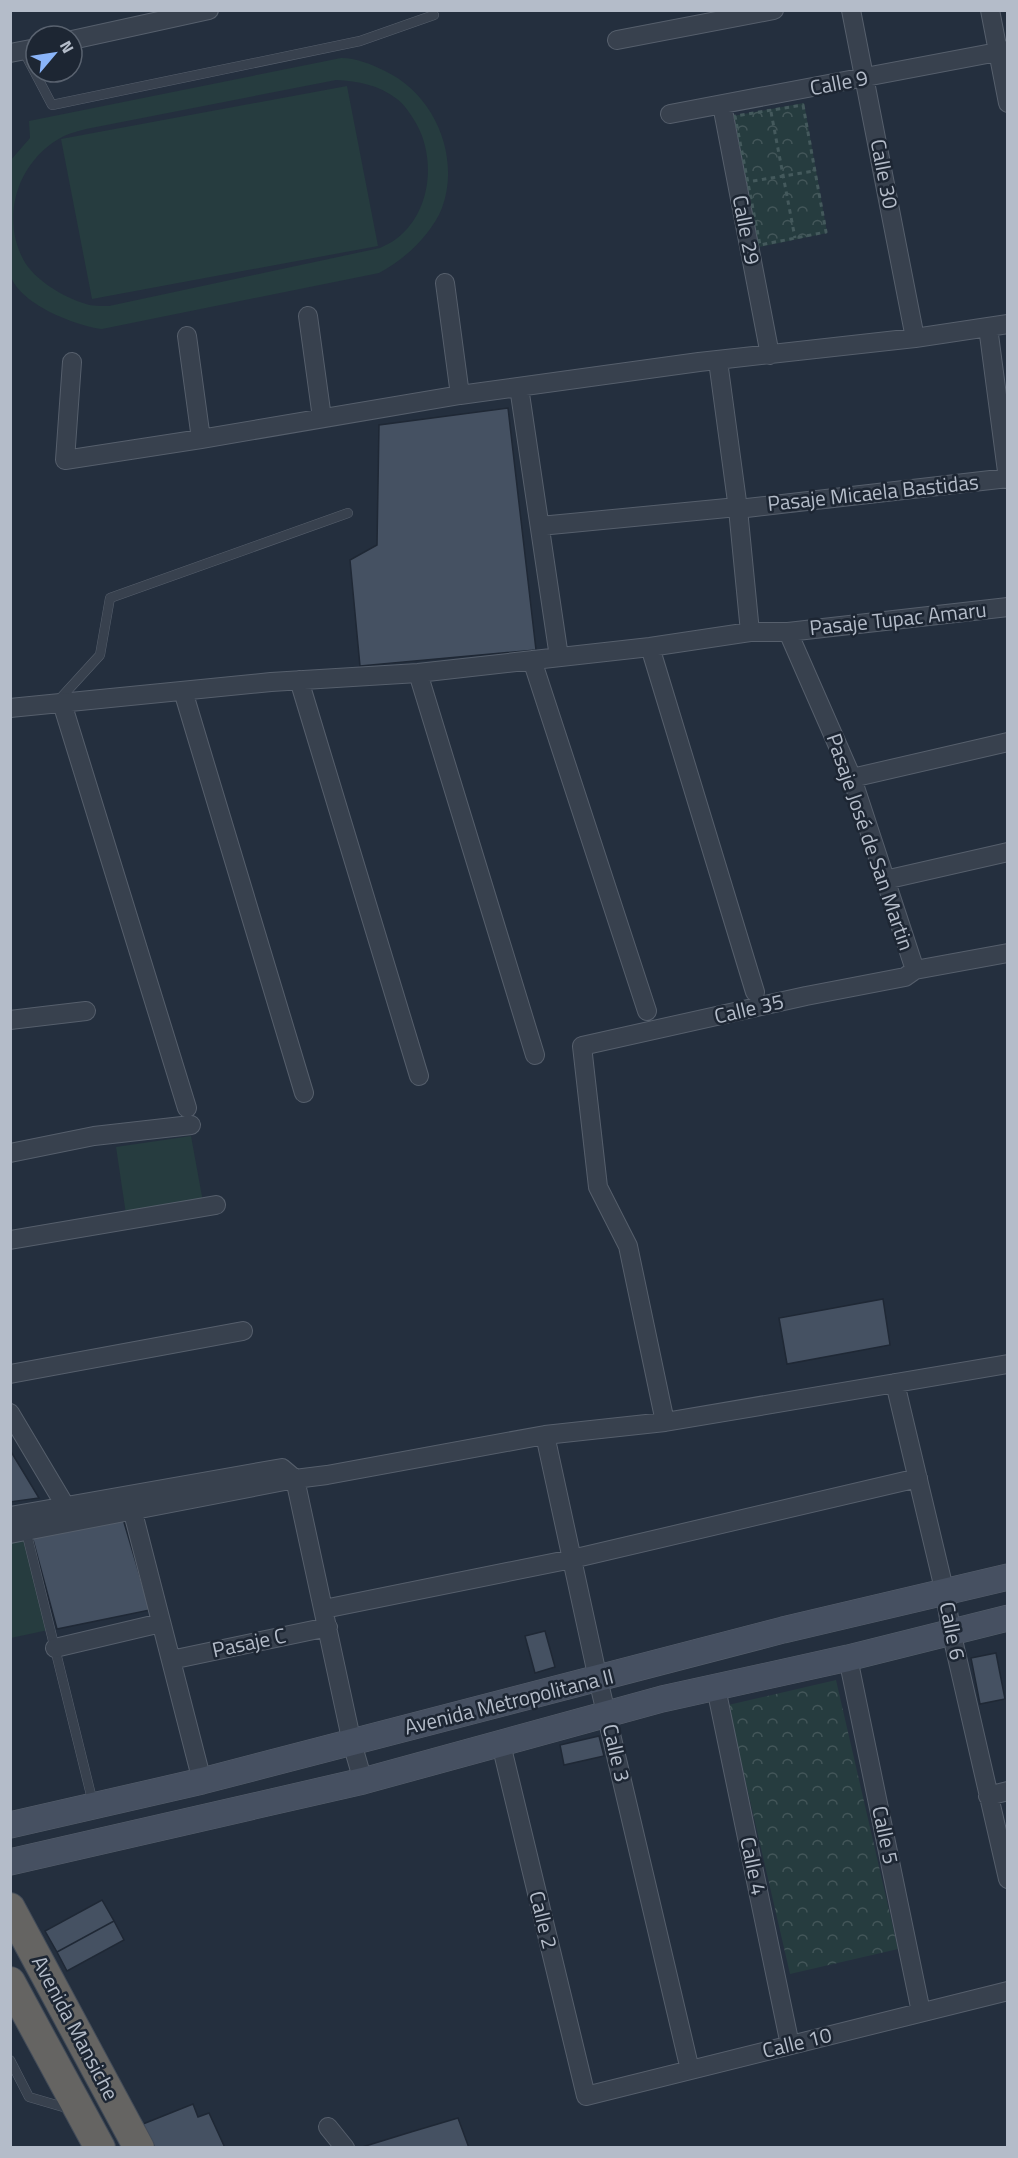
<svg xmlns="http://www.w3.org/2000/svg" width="1018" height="2158" font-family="'Titillium Web',sans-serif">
<defs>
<pattern id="park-crowns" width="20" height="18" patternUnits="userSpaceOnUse" patternTransform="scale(1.5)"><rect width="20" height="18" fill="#263c3f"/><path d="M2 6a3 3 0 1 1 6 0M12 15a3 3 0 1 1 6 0" fill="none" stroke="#435659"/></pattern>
</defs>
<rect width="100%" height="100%" fill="#242f3e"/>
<!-- grass -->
<path fill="#263c3f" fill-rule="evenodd" d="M341 58C356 58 371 64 385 71 434 94 461 156 442 208 431 235 404 260 379 273L102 329C76 326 16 303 10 273 9 263 10 251 10 241 10 214 10 188 10 161L30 138 29 121ZM336 80C358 81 379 85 397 99 405 105 412 116 417 125 436 160 431 213 396 239 391 243 385 245 380 248L109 306C101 306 92 306 86 304 63 297 34 280 23 259 0 214 19 159 64 136 70 133 79 131 86 129Z
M347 86 378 246 92 299 61 139Z
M191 1136 203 1202 126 1214 116 1147Z
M23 1538 48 1630 11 1638 10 1541Z"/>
<!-- park -->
<path fill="url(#park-crowns)" d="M804 103 827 233 759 247 733 116Z
M836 1680 898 1949 790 1974 728 1705Z"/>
<!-- building -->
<path fill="#455162" stroke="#1f2835" stroke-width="1.5" d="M508 408 536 650 360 666 350 560 377 545 379 425Z
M883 1299 890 1345 787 1364 779 1318Z
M10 1450 39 1498 10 1502Z
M123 1519 150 1610 57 1629 32 1536Z
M545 1631 555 1667 535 1673 525 1636Z
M996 1653 1005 1699 980 1704 971 1658Z
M599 1736 604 1756 564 1765 560 1745Z
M102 1900 114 1921 57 1952 45 1931Z
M114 1921 124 1940 67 1971 57 1952Z
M193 2104 198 2117 209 2113 225 2148H155L143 2124Z
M458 2118 469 2148H359L411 2132Z"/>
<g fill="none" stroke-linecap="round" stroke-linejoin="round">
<defs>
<path id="service" d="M23 50 52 105 360 41 434 15
M57 702 100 655 110 598 348 513
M26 1531 93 1803
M10 2060 29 2097 70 2109"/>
<path id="minor" d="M851 10 915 338
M990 10 1008 103
M72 40 209 10
M617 40 774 10
M10 53 36 48
M722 105 770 355
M670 114 1008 50
M445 283 460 395
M308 316 322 418
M988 327 1008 479
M187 336 201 439
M718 361 738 509 750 632H788L852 778 915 970
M72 362 65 460 201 439 460 395 699 362 915 338 1008 324
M519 387 559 657
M738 509 1008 478
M540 526 727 508
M788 632 1008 607
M650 647 755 992
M532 660 647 1011
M418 673 535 1055
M299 680 419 1076
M183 691 304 1093
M62 703 187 1108
M10 708 271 682 418 673 650 647 750 632
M852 778 1008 742
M885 880 1008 852
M10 1020 86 1011
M10 1153 94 1136 191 1125
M10 1240 216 1205
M10 1374 243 1331
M895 1383 945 1593 951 1631 1008 1879
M10 1413 66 1507
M665 1422 628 1246 598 1187 582 1046 806 996 905 977 915 970 1008 953
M545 1435 598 1679 690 2070
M130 1501 202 1781
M10 1516 282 1468 295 1479 352 1743 363 1781
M10 1534 295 1479 327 1475 545 1435 665 1422 1008 1364
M324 1609 572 1559 918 1478
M55 1648 161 1623
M848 1658 921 2012
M171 1660 328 1627
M716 1688 790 2045
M501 1744 586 2096 1008 1991
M988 1796 1008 1791
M328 2127 345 2148"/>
<path id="secondary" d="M10 1825 202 1781 783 1630 1008 1577
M10 1862 363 1781 662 1699 848 1658 1008 1618"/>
<path id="trunk" d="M10 1908 139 2148
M10 1982 100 2148"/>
</defs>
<!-- service casing -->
<use href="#service" stroke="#565f6c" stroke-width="10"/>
<!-- minor casing -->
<use href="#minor" stroke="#565f6c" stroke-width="20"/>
<!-- secondary casing -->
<use href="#secondary" stroke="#565f6c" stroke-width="27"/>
<!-- trunk casing -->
<use href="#trunk" stroke="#434c59" stroke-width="32"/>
<!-- path -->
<path stroke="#44595c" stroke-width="3" stroke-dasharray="4.5 4.5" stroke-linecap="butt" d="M803 105 826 232 760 245 735 116Z
M771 112 795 238
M753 181 814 171"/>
<!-- service -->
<use href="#service" stroke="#38414e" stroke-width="9"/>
<!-- minor -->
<use href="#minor" stroke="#38414e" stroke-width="18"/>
<!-- secondary -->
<use href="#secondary" stroke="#465061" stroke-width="26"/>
<!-- trunk -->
<use href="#trunk" stroke="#656462" stroke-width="30"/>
</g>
<g text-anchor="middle" stroke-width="5" stroke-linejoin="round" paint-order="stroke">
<!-- street labels -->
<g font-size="21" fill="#b4bcc9" stroke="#1d2633">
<text transform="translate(839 83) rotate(-11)" y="7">Calle 9</text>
<text transform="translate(884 174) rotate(79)" y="7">Calle 30</text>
<text transform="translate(746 230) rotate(79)" y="7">Calle 29</text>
<text transform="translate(873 493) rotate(-6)" y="7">Pasaje Micaela Bastidas</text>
<text transform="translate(898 619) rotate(-6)" y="7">Pasaje Tupac Amaru</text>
<text transform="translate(870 842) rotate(71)" y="7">Pasaje José de San Martin</text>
<text transform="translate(749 1009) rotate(-13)" y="7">Calle 35</text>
<text transform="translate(952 1631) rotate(79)" y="7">Calle 6</text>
<text transform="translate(249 1643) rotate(-12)" y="7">Pasaje C</text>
<text transform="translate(509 1702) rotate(-14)" y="7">Avenida Metropolitana II</text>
<text transform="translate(616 1753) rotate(77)" y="7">Calle 3</text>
<text transform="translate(885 1835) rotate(78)" y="7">Calle 5</text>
<text transform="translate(753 1866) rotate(78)" y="7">Calle 4</text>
<text transform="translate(543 1920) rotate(76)" y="7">Calle 2</text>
<text transform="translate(75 2028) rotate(62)" y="7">Avenida Mansiche</text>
<text transform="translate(797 2043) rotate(-14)" y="7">Calle 10</text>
</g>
</g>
<!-- border -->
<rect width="1018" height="2158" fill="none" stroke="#b4bcc9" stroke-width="24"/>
<!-- north arrow -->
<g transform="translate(54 54) rotate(61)"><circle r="28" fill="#1d2633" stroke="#59626f" stroke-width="1.5"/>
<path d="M0-4.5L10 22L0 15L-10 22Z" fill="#8ab4f8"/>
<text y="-9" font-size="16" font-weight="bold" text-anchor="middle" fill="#b4bcc9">N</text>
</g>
</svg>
